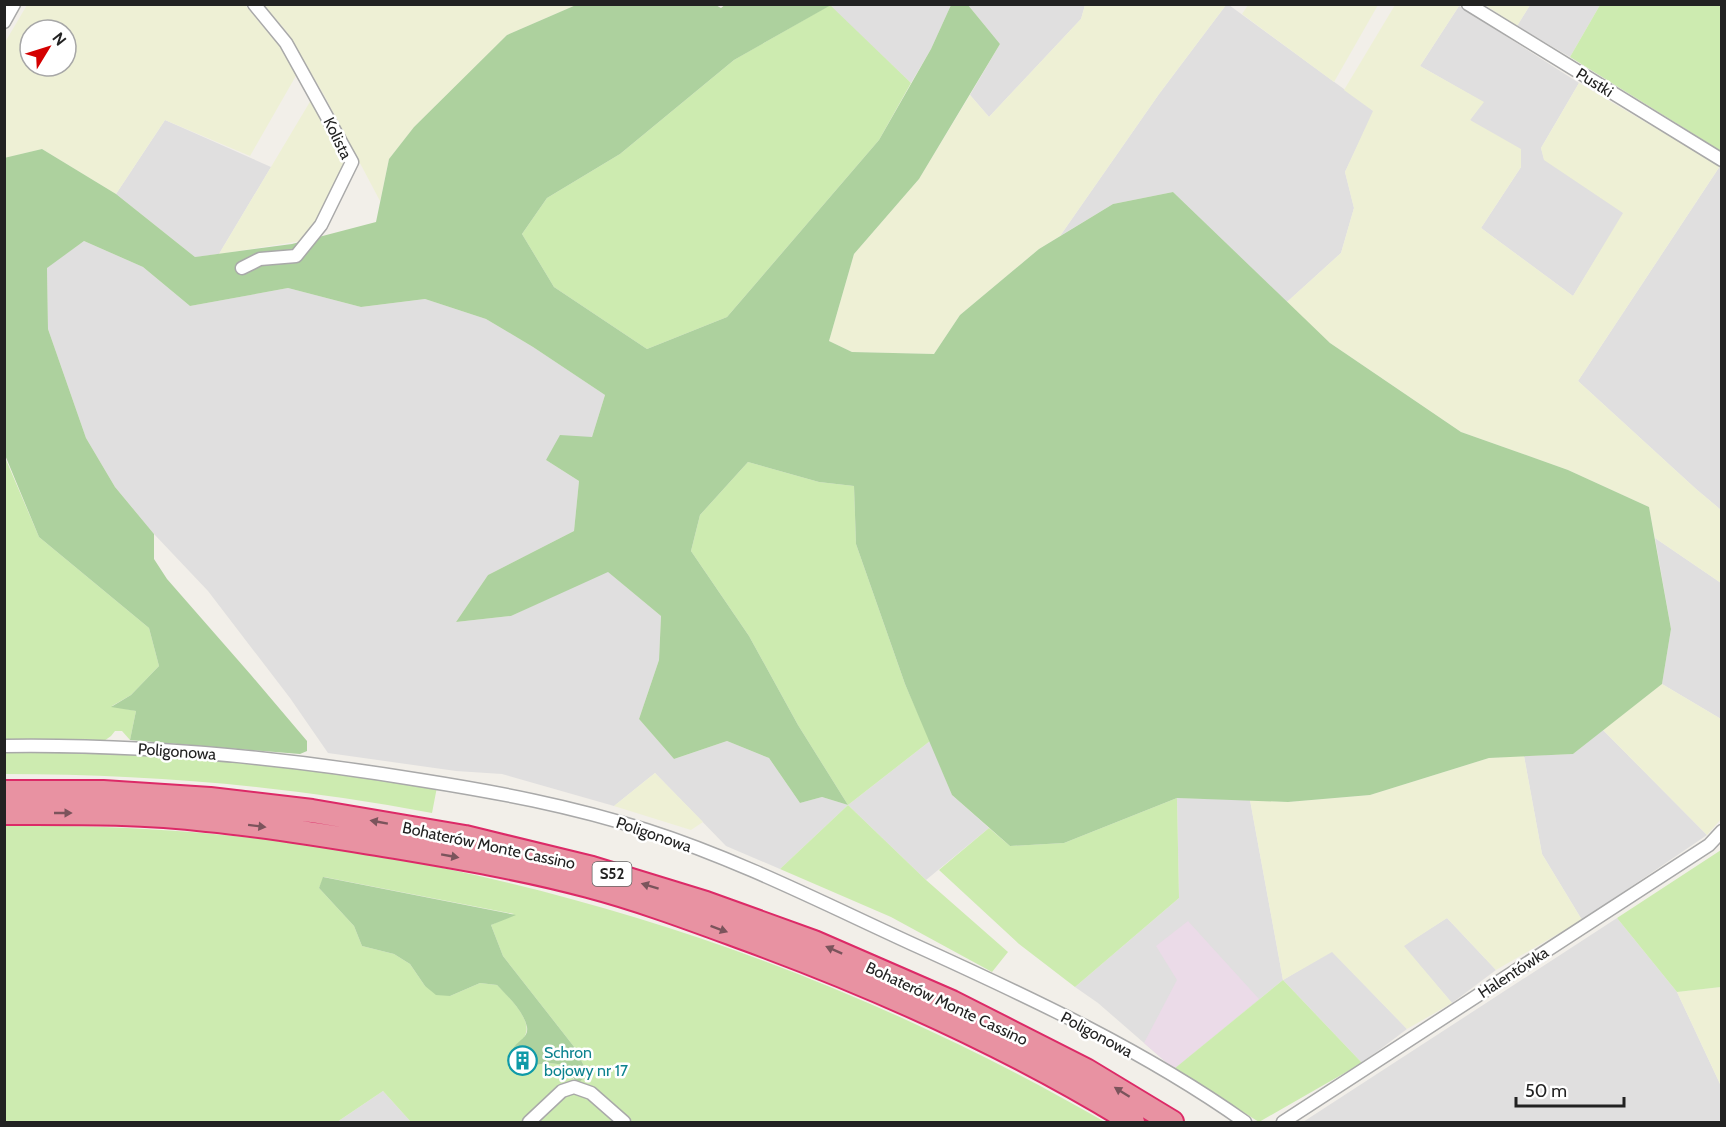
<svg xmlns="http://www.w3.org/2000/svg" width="1726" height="1127" font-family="Cabin,sans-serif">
<rect width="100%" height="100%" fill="#f2efe9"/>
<!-- residential -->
<path fill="#e0dfdf" d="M831 4 951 5 931 49 911 83 830 6Z
M968 5H1085L1081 19 989 117 970 95 1000 44Z
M1226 5H1229L1374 111 1345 172 1354 208 1341 253 1287 302 1173 192 1113 204 1060 236 1159 94Z
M1530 5V4L1600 5 1570 57 1517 26Z
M1459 6 1579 83 1541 148 1544 159 1624 213 1573 296 1481 228 1521 167 1470 120 1483 102 1420 66Z
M165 120 271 167 219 254 195 257 116 194Z
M1720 166 1721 167V510L1696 489 1578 381Z
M84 241 143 267 190 306 288 288 361 307 425 299 486 319 533 347 605 395 592 437 546 460 579 481 574 531 488 575 456 622 511 616 607 571 661 616 659 660 639 719 674 759 727 741 769 758 800 803 822 797 848 805 930 741 952 795 989 828 926 880 848 805 780 869 726 846 655 773 614 806 502 774 456 771 328 753 290 698 208 591 154 534 115 487 86 438 48 329 47 267Z
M1655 538 1721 583V719L1662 684 1671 629Z
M1603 730 1707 835 1582 920 1542 854 1524 756 1573 754Z
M1177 798 1250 800 1283 980 1332 951 1407 1029 1362 1063 1283 980 1174 1069 1098 1003 1075 987 1179 898Z
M1447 918 1496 970 1452 1003 1403 946Z
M1617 918 1677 992 1721 1086V1122H1303Z
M383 1091 411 1122H337Z"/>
<!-- industrial -->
<path fill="#ebdbe8" d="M1188 921 1259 999 1174 1069 1144 1043 1177 980 1156 946Z"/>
<!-- farmland -->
<path fill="#eef0d5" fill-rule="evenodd" d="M1456 4 1459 6 1420 66 1484 102 1470 120 1521 149V167L1481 228 1573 296 1623 213 1544 160 1541 148 1579 83 1720 166 1578 381 1696 489 1721 510V583L1655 538 1649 507 1568 470 1461 432 1330 343 1287 302 1341 253 1354 208 1345 172 1373 111 1344 90 1395 5Z
M27 5H245L282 49 297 74 250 156 165 120 116 194 42 149 5 158 4 44ZM30 30H66V66H30Z
M264 5H576L507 35 414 127 389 159 380 201 325 97 287 32Z
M1085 5H1226L1159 94 1060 236 1039 249 960 315 934 354 852 352 829 341 854 254 919 179 970 95 989 117 1081 19Z
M1248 5V4L1378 5 1334 82 1242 14Z
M1485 5H1530L1517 26Z
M311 100 345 163 315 223 301 241 219 254Z
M1662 684 1721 719V819L1707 835 1603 730Z
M1524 756 1542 854 1582 920 1496 970 1447 918 1404 946 1452 1003 1407 1029 1332 952 1283 980 1250 800 1289 802 1370 795 1489 758Z
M655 773 703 822 691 830 614 806Z
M1721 987V1086L1677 992Z"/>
<!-- grass -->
<path fill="#cdebb0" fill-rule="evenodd" d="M830 5 911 83 879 140 727 317 647 349 554 287 522 234 547 198 620 154 734 60Z
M1600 5H1721V151L1570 57Z
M4 455 39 537 149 628 159 666 131 695 112 706 136 711 130 740 122 731H115L111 736 104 741 5 742Z
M748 462 819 482 854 486 856 544 905 684 930 741 848 805 926 880 1008 952 992 972 891 917 780 869 848 805 798 725 749 636 691 551 700 515Z
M50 752 118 754 279 764 437 787 432 813C291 786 148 774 5 774L4 753Z
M1177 798 1179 898 1075 987 1019 944 939 870 989 828 1010 846 1064 843Z
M4 826C390 820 772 930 1105 1122H628L577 1084 525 1122H411L383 1091 337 1122H5ZM324 877 514 914 491 925 503 956 575 1048 588 1074 576 1084 566 1065 549 1063 520 1067 514 1060 513 1053C517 1047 524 1040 526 1033 531 1018 506 994 497 985L480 983 450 996 425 986 410 964 394 954 362 946 354 926 319 888Z
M1721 850V987L1677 992 1617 918Z
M1283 980 1362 1063 1259 1122 1174 1069Z
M580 1091 618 1122H533L559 1098Z"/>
<!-- forest -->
<path fill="#add19e" d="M714 4 721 8 726 4 831 5 734 60 620 154 547 198 522 234 554 287 647 349 727 317 879 140 931 49 951 5H968L1000 44 919 179 854 254 829 341 852 352 934 354 960 315 1039 249 1113 204 1173 192 1330 343 1461 432 1568 470 1649 507 1671 629 1662 684 1573 754 1489 758 1370 795 1288 802 1177 798 1064 843 1010 846 952 795 905 684 856 544 854 486 819 482 748 462 700 515 691 551 749 636 798 725 848 805 822 797 800 803 769 758 727 741 674 759 639 719 659 660 661 616 608 572 511 616 456 622 488 575 574 531 579 481 546 460 560 435 592 437 605 395 533 347 486 319 425 299 361 307 288 288 190 306 143 267 84 241 47 268 48 329 86 438 115 487 154 534V559L167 579 251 675 307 741V751L300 754 130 740 136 711 111 707 131 695 159 666 149 628 39 537 5 455 4 158 42 149 116 194 195 257 292 244 376 222 389 159 414 127 507 35 576 5Z
M323 877 516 915 491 925 503 956 575 1048 588 1074 577 1084 566 1065 549 1063 520 1067C499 1042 530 1044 527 1027 523 1010 508 997 497 985L480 983 450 996 436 995 425 986 410 964 394 954 362 946 354 926 319 888Z"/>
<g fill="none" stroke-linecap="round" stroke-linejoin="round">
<defs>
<path id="street" d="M1468 4 1722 160
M4 22 14 4
M242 268 260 259 296 256 321 225 352 162 286 43 254 4
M4 746C145 744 281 757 420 780 496 792 571 806 646 830 740 860 829 906 919 947 1031 998 1145 1051 1245 1122
M529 1122 562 1091 574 1087 591 1093 624 1122
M1283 1122 1709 845 1722 831"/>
<path id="highway" d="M4 792H103L210 799 312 811 465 837 592 868 706 903 814 942 952 1002 1086 1070 1172 1122
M4 813C72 813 140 812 207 820 270 826 333 837 395 847 460 858 525 869 588 886 641 900 694 920 746 939 880 988 1011 1047 1133 1122"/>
</defs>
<!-- street casing -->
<use href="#street" stroke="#a9a9a9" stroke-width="15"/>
<!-- highway casing -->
<use href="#highway" stroke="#dc2a67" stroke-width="26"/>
<!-- street -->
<use href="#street" stroke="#fff" stroke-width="12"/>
<!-- highway -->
<use href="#highway" stroke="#e892a2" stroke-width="22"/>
</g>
<!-- one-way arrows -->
<defs><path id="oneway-solid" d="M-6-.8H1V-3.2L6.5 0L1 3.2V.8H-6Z" transform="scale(1.5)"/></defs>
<g fill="#7b545c">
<use href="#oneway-solid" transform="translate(63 813)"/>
<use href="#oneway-solid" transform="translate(379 822) rotate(-170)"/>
<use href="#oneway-solid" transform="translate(257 826) rotate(7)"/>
<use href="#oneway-solid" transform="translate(450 856) rotate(10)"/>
<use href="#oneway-solid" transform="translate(650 886) rotate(-163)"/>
<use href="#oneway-solid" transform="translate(719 929) rotate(20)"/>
<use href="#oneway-solid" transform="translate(834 950) rotate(-156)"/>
<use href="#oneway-solid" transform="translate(1122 1092) rotate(-148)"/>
</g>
<!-- icons -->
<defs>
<symbol id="building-ring" viewBox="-11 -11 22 22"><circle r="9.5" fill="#fff" stroke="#0f9aa8" stroke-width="1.5"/><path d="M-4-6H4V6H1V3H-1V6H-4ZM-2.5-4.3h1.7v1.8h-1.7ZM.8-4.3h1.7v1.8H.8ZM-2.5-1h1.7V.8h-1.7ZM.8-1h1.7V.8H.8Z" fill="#0f9aa8"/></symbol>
</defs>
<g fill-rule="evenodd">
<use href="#building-ring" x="506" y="1044" width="33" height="33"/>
</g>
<g text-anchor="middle" stroke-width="5" stroke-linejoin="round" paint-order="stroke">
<!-- shield labels -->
<rect fill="#fff" stroke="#646464" stroke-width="1.5" x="592.5" y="862" width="39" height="24" rx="4.5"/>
<g font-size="15" font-weight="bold" fill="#222">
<text x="612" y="879">S52</text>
</g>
<!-- street labels -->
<g font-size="16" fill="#222" stroke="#fff">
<text transform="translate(1595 82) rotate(32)" y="6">Pustki</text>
<text transform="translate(338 138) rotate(64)" y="6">Kolista</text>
<text transform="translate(177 751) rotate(4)" y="6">Poligonowa</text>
<text transform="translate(654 834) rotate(19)" y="6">Poligonowa</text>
<text transform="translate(489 845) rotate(12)" y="6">Bohaterów Monte Cassino</text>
<text transform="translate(1513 972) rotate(-33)" y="6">Halentówka</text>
<text transform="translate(947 1003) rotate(25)" y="6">Bohaterów Monte Cassino</text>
<text transform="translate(1097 1034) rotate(28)" y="6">Poligonowa</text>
</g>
<!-- culture labels -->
<g font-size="16" fill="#0d838f" stroke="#fff" text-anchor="start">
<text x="544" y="1058">Schron<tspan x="544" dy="18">bojowy nr 17</tspan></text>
</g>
</g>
<!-- border -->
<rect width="1726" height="1127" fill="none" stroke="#222222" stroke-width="12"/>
<!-- north arrow -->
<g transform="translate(48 48) rotate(52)"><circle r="28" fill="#ffffff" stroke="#a7a7a7" stroke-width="1.5"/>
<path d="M0-4.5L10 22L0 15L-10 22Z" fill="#d40000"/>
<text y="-9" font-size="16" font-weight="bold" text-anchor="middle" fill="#222222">N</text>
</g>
<!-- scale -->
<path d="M1516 1097v9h108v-9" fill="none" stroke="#222222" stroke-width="3"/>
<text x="1525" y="1097" font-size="18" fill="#222222" stroke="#ffffff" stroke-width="4.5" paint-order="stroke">50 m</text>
</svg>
